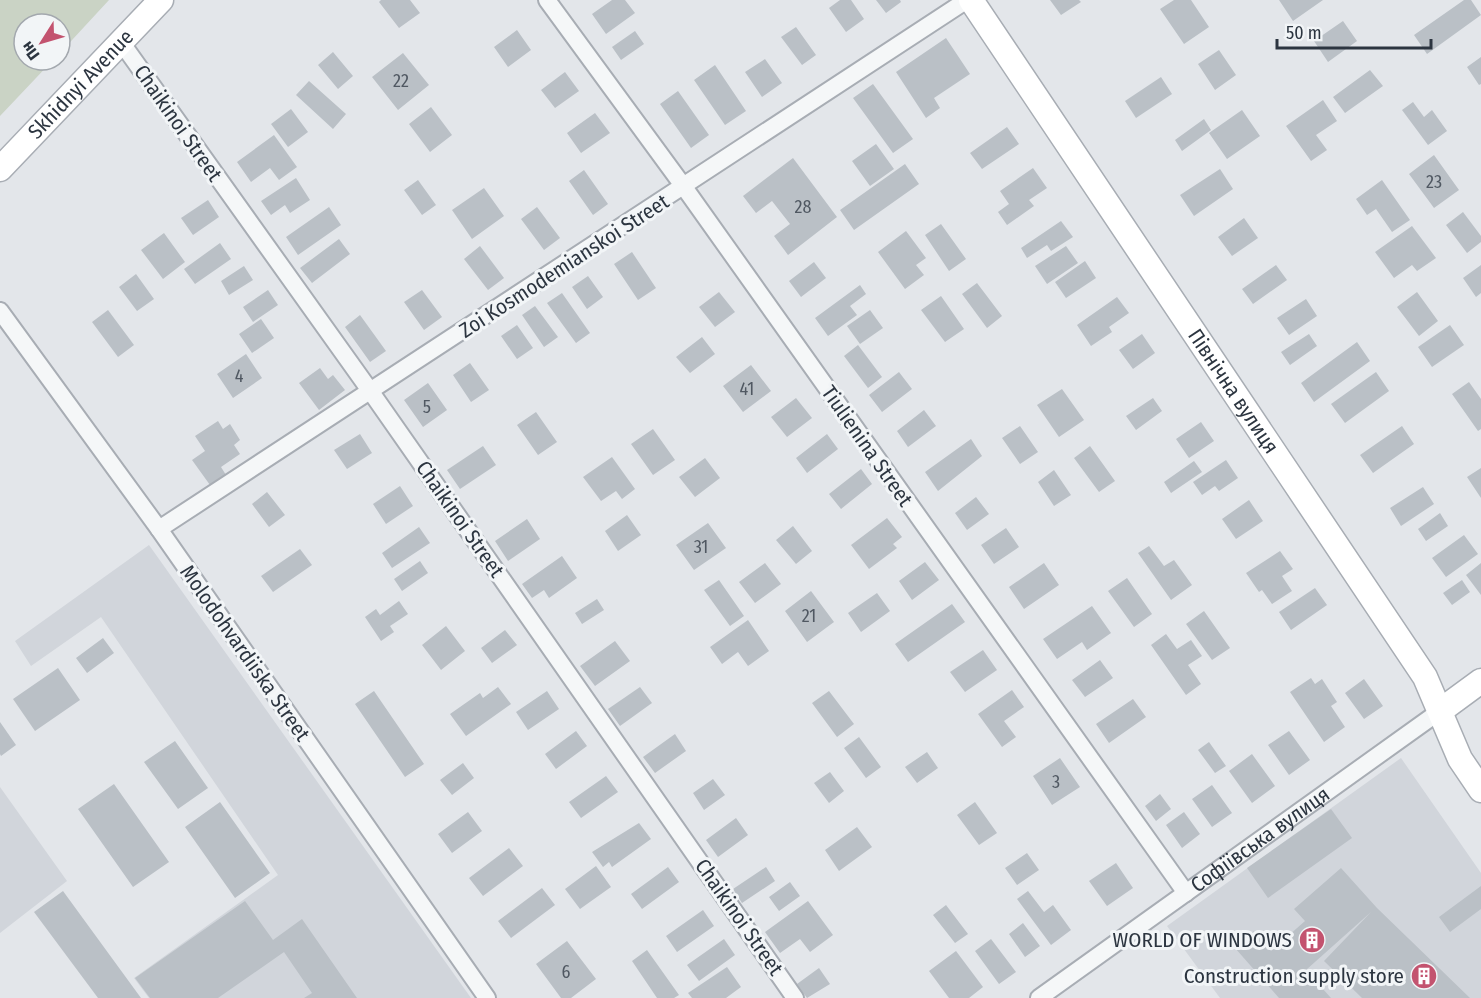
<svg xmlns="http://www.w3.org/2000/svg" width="1481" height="998" font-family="'Fira Sans Condensed',sans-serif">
<rect width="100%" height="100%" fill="#e3e6ea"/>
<!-- built -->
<path fill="#d1d5db" d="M149 545 471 998H149L134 978 278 875 101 617 31 666 15 641Z
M1401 758 1481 873V998H1220L1167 926Z
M0 787 67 881 0 933Z"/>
<!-- green -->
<path fill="#cad3c5" d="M0 0H109L60 53V24H24V60H53L0 116Z"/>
<!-- building -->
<path fill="#bac0c6" d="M381 0H410L420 13 399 28 379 2Z
M612 0H625L635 13 606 34 592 14Z
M840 0H851L864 19 846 32 829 8Z
M876 0H900L901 2 886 13Z
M1050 0H1079L1081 2 1061 15Z
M1174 0H1191L1209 27 1184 44 1160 9Z
M1279 0H1323L1293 21Z
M1464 0H1471L1481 15 1427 54 1414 35Z
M1343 21 1357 41 1328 62 1314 41Z
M796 27 816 55 802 65 781 37Z
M517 30 531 50 508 67 494 47Z
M635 31 644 44 621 60 612 47Z
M946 38 970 74 934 98 940 108 926 118 896 72Z
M1219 50 1236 75 1215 90 1198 64Z
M333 52 353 76 338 89 318 65Z
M403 53 429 85 398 110 372 77Z
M1481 57V84L1479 85 1467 67Z
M765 59 782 83 762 97 745 72Z
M715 65 746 111 725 125 694 80Z
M1370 70 1383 86 1345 113 1333 97Z
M565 72 579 91 555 108 541 90Z
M1161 77 1172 94 1136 118 1125 101Z
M309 81 346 114 333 129 296 95Z
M873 84 913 139 893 153 853 98Z
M678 91 709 135 691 148 660 104Z
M1323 100 1337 121 1316 135 1327 150 1311 161 1286 126Z
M1413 102 1424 117 1432 110 1447 131 1428 145 1402 110Z
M431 107 452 135 430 152 409 124Z
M291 109 308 132 288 147 271 124Z
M1242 110 1260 136 1227 159 1209 133Z
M595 113 610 133 581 153 567 133Z
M1204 119 1211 130 1182 151 1175 140Z
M1007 127 1019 144 982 169 970 153Z
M274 135 297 167 279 180 270 168 251 182 237 162Z
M876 144 894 169 870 186 852 161Z
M1434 155 1459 190 1434 208 1409 174Z
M793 158 837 217 788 255 774 236 790 224 772 201 756 213 743 196Z
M905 164 919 184 854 230 840 210Z
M1033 168 1047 188 1029 200 1034 206 1007 225 998 212 1009 204 1000 191Z
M1220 169 1233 189 1194 216 1180 195Z
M584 170 608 204 593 215 569 181Z
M296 178 310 200 290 213 285 205 271 215 261 201Z
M418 180 436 205 422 215 404 190Z
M1382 180 1410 220 1392 232 1376 209 1367 215 1356 199Z
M484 188 504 216 472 239 452 210Z
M208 200 219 217 193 235 181 218Z
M329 207 341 225 298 255 286 237Z
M537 207 560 238 544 250 521 219Z
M1463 212 1481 236V242L1467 253 1446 225Z
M1244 218 1258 238 1232 256 1218 237Z
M1061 221 1073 237 1051 251 1047 245 1027 258 1021 248Z
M941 224 966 259 949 271 925 235Z
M1412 226 1436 258 1417 271 1412 265 1394 278 1375 252Z
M906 231 926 258 916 265 924 275 905 289 878 252Z
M164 233 185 262 163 279 141 250Z
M339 239 350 254 312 283 300 268Z
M220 243 231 259 195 284 184 269Z
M480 246 504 278 488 290 464 259Z
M1066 246 1078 263 1047 284 1035 266Z
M632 252 656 288 638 300 614 264Z
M1085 261 1096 278 1066 298 1055 282Z
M814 262 826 278 801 297 789 281Z
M1276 265 1287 280 1253 304 1242 289Z
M1481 265V293L1476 297 1463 278Z
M244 266 253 280 229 295 221 281Z
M136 274 154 299 137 311 119 287Z
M588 276 603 297 587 309 572 287Z
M977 283 1002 316 987 328 962 294Z
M860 285 866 294 850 306 857 315 828 336 815 318Z
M268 290 278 305 253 322 243 307Z
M422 290 442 317 424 330 404 302Z
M719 292 735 312 715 327 699 307Z
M1417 292 1438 321 1419 336 1397 307Z
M562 293 590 333 576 343 547 303Z
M941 296 964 329 945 342 921 310Z
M1117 297 1129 313 1109 327 1112 332 1091 346 1077 325Z
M1306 299 1317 316 1289 335 1277 318Z
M535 306 558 337 544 347 522 315Z
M108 310 134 345 118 357 92 322Z
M870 310 883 328 860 344 847 326Z
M360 315 386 351 370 362 345 327Z
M261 319 274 338 252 353 239 334Z
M517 325 533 348 517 359 501 336Z
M1450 325 1464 345 1432 367 1418 347Z
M1142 334 1155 353 1133 369 1119 350Z
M1309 334 1317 346 1290 365 1281 352Z
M702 337 715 354 690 373 676 357Z
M1357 342 1370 361 1314 402 1301 383Z
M858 345 882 377 868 388 844 356Z
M246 354 262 378 233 398 217 374Z
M470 363 489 390 471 402 453 375Z
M751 365 771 391 743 412 723 386Z
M320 368 328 379 333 375 345 390 319 410 299 383Z
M899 372 912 389 882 412 869 395Z
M1376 372 1389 391 1345 423 1331 404Z
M1469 382 1481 399V429L1478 431 1452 394Z
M428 383 447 410 423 427 404 400Z
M1062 389 1084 420 1059 437 1037 405Z
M796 398 812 418 787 437 771 417Z
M1153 398 1162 411 1136 430 1126 416Z
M924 410 936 426 908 447 897 431Z
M536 412 557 442 538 455 517 425Z
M218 421 223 429 230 424 240 440 234 445 240 454 221 467 226 475 210 485 192 460 205 451 195 436Z
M1201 422 1214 441 1189 458 1176 439Z
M1020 426 1038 452 1020 464 1002 438Z
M1402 426 1414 444 1373 473 1360 455Z
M653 429 675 460 653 475 631 444Z
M360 434 372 453 347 469 334 450Z
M827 434 838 449 807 473 796 458Z
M971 439 982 456 938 491 925 472Z
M483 446 496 465 460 489 447 470Z
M1090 446 1115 481 1099 492 1074 458Z
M612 457 635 489 622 499 616 491 601 501 583 477Z
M705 458 720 478 695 497 679 477Z
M1226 460 1238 478 1219 491 1215 486 1202 495 1193 482Z
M1194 461 1202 472 1171 493 1164 482Z
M1481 468V498L1467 477Z
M861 469 872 484 841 509 829 494Z
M1054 470 1071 495 1054 506 1038 482Z
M400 486 413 506 386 524 373 504Z
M1423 487 1434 504 1401 526 1390 508Z
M267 492 285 515 269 527 252 504Z
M976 497 989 514 967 530 955 513Z
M1249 500 1263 521 1236 539 1222 519Z
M1440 513 1448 526 1426 541 1418 529Z
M627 515 641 535 618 551 605 531Z
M887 518 902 537 893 544 897 548 869 569 851 545Z
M527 519 540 539 508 561 495 541Z
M708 523 726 548 694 570 676 545Z
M793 526 812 551 796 564 776 540Z
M419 527 430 543 392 568 382 553Z
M1006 528 1019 547 994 564 981 545Z
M1464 535 1478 554 1446 577 1432 558Z
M1149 546 1164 566 1174 560 1192 585 1171 600 1138 553Z
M300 549 312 565 273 592 261 576Z
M1280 551 1293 569 1282 576 1292 591 1272 604 1262 590 1259 592 1246 573Z
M562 556 577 578 549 598 544 590 532 598 522 584Z
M420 561 428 573 402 591 394 579Z
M925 562 939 580 912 600 899 581Z
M765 563 781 584 755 603 739 582Z
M1044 563 1059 585 1024 609 1009 587Z
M1481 563V595L1466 575Z
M1127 578 1152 614 1134 627 1108 591Z
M719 580 744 616 730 626 704 590Z
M1462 580 1470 592 1452 605 1443 593Z
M1315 588 1327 605 1291 630 1279 612Z
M811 591 834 622 807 642 785 611Z
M877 593 890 611 861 632 848 613Z
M597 599 604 610 582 624 575 613Z
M399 601 408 614 390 626 394 632 381 641 365 617 376 609 380 615Z
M952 604 965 622 908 662 895 644Z
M1092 606 1111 633 1087 650 1082 642 1057 659 1043 639Z
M1204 611 1230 648 1212 660 1186 624Z
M748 620 769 651 748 666 738 652 722 664 710 647Z
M446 626 465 651 441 670 422 645Z
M505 630 517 645 492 663 481 648Z
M1166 634 1177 649 1191 640 1202 656 1188 665 1201 684 1186 695 1151 645Z
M103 638 114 653 87 673 76 658Z
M615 641 630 661 595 686 580 666Z
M983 650 997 670 965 692 950 672Z
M1100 660 1113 678 1085 697 1072 680Z
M58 668 80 700 35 731 13 699Z
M1311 678 1315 684 1322 679 1337 702 1331 706 1345 727 1324 742 1290 692Z
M1364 679 1383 706 1364 719 1345 693Z
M498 687 511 704 466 736 450 714 480 693 483 698Z
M640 687 652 703 620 726 608 709Z
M1012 690 1024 707 1004 721 1016 737 1002 747 978 714Z
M374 691 424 764 405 777 355 704Z
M547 691 559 709 528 730 516 712Z
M829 691 854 724 837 737 812 703Z
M1133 699 1146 717 1109 743 1096 724Z
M0 722 16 745 1 756 0 754Z
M576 731 587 746 556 769 545 754Z
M1289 731 1310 760 1289 775 1268 745Z
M675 734 686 751 655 773 643 757Z
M859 737 881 767 866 778 844 748Z
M175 741 208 788 178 809 144 762Z
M1209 742 1226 766 1215 773 1198 750Z
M927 752 938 768 917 783 905 767Z
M1252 754 1275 786 1252 803 1229 771Z
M1060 758 1080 787 1052 805 1033 776Z
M463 763 474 778 452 795 440 780Z
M830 772 844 791 829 803 814 783Z
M606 776 618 792 581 818 569 802Z
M713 779 725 795 704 810 693 793Z
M114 784 169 862 133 887 78 809Z
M1212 785 1232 813 1212 827 1192 799Z
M1160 794 1171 809 1156 821 1145 806Z
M220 802 270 873 235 898 185 827Z
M975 802 997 833 979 845 957 815Z
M1331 809 1352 838 1268 898 1247 868Z
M468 812 482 831 452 853 438 834Z
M1184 812 1200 834 1182 848 1166 825Z
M736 818 748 835 718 857 706 840Z
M639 823 651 839 612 867 609 862 603 867 592 852Z
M857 827 872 847 839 871 825 850Z
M509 848 523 866 483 896 469 878Z
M1027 853 1039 870 1017 885 1005 868Z
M1116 863 1133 888 1107 906 1089 881Z
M596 866 611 887 580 909 565 889Z
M668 867 679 882 642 909 631 894Z
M766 867 775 881 742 903 733 889Z
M1341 868 1377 908 1470 998H1362L1324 961 1371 912 1306 970 1331 998H1279L1235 948 1254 931 1271 951 1305 921 1294 909Z
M790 882 800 896 779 911 769 897Z
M1481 886V909L1450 932 1439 917Z
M542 888 555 905 511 938 498 921Z
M63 891 141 998H98L34 912Z
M1028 891 1044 912 1053 905 1071 930 1051 945 1017 899Z
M245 901 273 940 302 919 357 998H304L312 993 284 952 218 998H150L135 978Z
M808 901 833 935 810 952 800 939 780 953 765 932Z
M946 905 968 934 955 943 933 915Z
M703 910 714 926 677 952 666 936Z
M1023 923 1040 946 1025 957 1009 934Z
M724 939 735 955 699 981 687 965Z
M991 939 1016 972 999 984 975 951Z
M567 941 596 979 571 998H561L536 964Z
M647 950 679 995 674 998H657L632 961Z
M956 951 983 987 969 998H949L929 971Z
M727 967 741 987 726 998H692L688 993Z
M819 968 830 984 807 998 797 984Z"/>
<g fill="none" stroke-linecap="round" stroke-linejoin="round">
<defs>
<g id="street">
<path d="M547 0 684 187 1186 893"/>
<path d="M121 42 371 392 795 998"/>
<path d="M0 311 159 529 487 998"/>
<path d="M159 529 967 0"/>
<path id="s1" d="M1039 998 1440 711"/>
</g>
<g id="secondary">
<path id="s2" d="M971 0 1425 677 1460 759 1481 790"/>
<path id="s3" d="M0 169 161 0"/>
<path d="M1440 711 1481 681"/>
</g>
</defs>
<!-- street casing -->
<use href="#street" stroke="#a8adb4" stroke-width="20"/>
<!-- secondary casing -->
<use href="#secondary" stroke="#a8adb4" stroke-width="27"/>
<!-- street -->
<use href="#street" stroke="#f5f7f8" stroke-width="16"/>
<!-- secondary -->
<use href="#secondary" stroke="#fff" stroke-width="24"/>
</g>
<!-- icons -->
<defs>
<symbol id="building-disc" viewBox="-11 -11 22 22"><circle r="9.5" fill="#c3536f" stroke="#f2f5f7"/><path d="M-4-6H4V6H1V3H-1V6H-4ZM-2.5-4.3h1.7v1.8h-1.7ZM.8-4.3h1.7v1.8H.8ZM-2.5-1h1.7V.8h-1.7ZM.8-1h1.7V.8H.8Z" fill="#fff"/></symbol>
</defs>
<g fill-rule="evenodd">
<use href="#building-disc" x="1297" y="925" width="30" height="30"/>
<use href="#building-disc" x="1409" y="961" width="30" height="30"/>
</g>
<g text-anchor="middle" stroke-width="6" stroke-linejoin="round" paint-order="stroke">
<!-- number labels -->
<g font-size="18" fill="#505862">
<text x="401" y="87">22</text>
<text x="1434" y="188">23</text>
<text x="803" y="213">28</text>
<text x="239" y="382">4</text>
<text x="747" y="395">41</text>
<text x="427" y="413">5</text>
<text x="701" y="553">31</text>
<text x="809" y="622">21</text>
<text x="1056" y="788">3</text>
<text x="566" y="978">6</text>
</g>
<!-- street labels -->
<g font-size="21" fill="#2c3540" stroke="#f2f5f7">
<text dy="7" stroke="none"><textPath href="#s3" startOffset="117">Skhidnyi Avenue</textPath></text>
<text transform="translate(178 123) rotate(55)" y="7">Chaikinoi Street</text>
<text transform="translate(564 266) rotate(-33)" y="7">Zoi Kosmodemianskoi Street</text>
<text dy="7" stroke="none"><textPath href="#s2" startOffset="471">Північна вулиця</textPath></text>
<text transform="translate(867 446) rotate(55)" y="7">Tiulienina Street</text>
<text transform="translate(460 519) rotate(55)" y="7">Chaikinoi Street</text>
<text transform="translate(245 653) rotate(55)" y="7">Molodohvardiiska Street</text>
<text dy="7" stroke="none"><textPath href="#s1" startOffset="272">Софіївська вулиця</textPath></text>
<text transform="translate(739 917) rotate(55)" y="7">Chaikinoi Street</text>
</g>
<!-- poi labels -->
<g font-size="21" fill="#2c3540" stroke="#f2f5f7" text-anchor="end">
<text x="1292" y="947">WORLD OF WINDOWS</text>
<text x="1404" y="983">Construction supply store</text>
</g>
</g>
<!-- north arrow -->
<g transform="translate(42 42) rotate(233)"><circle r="28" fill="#f2f5f7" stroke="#a3a8ae" stroke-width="1.5"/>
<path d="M0-4.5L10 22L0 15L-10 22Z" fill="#c3536f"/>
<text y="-9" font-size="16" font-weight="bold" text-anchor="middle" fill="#2c3540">Пн</text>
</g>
<!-- scale -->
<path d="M1277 39v9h154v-9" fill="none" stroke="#2c3540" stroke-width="3"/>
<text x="1286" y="39" font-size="18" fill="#2c3540" stroke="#f2f5f7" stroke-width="4.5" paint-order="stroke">50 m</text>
</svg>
